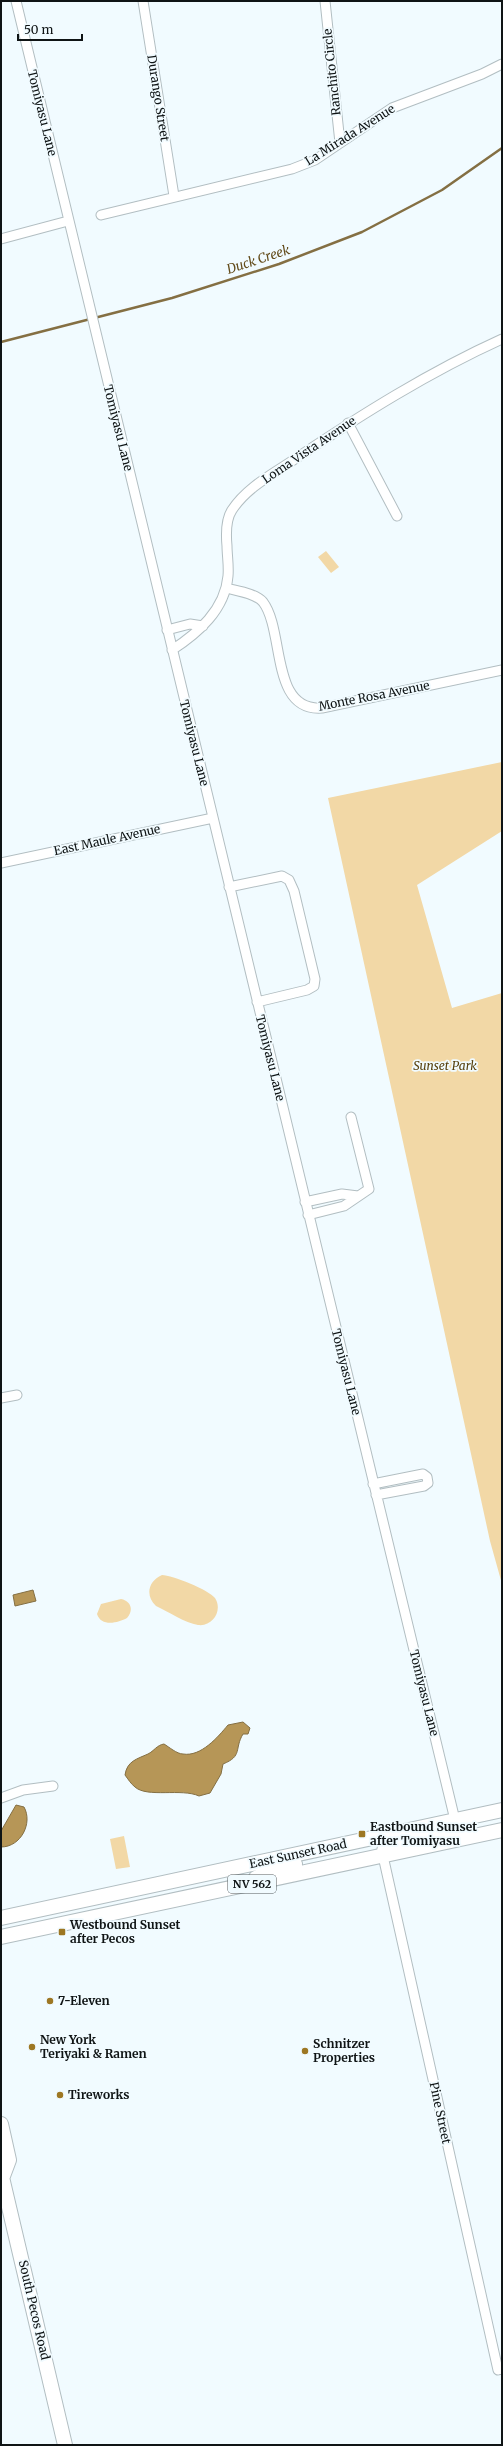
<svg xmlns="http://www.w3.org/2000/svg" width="503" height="2446" font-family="Merriweather,serif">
<rect width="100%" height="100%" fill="#f1fbff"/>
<!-- green -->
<path fill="#f2d8a6" d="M326 551 339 567 331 573 318 557Z
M502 762V831L417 885 452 1008 502 993V1584L490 1541 328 798Z
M162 1575C172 1575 209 1590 215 1598 223 1610 213 1627 198 1625 185 1623 169 1612 156 1606 145 1596 148 1581 162 1575Z
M121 1599C131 1601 134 1610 127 1618 118 1623 101 1627 97 1614L101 1604Z
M124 1836 130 1867 116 1869 110 1839Z"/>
<!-- water -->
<path fill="#b69657" stroke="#846f43" d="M33 1590 36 1601 15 1606 13 1595Z
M243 1722 250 1728 248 1734H243C234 1749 243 1756 223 1764L221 1774 210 1793 199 1796C182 1788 147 1798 135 1787 131 1784 128 1779 125 1775 127 1761 137 1759 148 1754 154 1751 157 1745 164 1744 169 1747 177 1754 183 1754 201 1757 218 1737 228 1725Z
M16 1805 24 1807C33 1823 21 1847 1 1847V1831Z"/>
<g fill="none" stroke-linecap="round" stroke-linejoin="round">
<!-- stream -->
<path stroke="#846f43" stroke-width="2.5" d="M1 342 172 298 279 264 362 232 442 190 502 148"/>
<defs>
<path id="minor" d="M16 1 455 1820
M143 1 174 196
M325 1 340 143
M101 215 292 169 315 160 392 108 482 74 502 64
M1 239 68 221
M348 423 397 516
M226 588C237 591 255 593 263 602 285 631 270 712 322 708L502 670
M167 630 190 624 203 626
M172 650C198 633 225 610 228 576 229 566 227 555 227 546 226 535 226 519 232 510 247 487 273 474 295 459 361 415 429 372 502 339
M1 863 213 818
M229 887 282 876 289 880 294 891 315 979 314 986 307 990 257 1002
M305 1202 342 1194 358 1196
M308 1215 344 1206 369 1189 351 1117
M1 1398 17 1395
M373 1484 423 1474 427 1477 428 1483 424 1486 376 1495
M1 1798 23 1790 53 1786
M383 1856 498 2370 502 2369"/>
<path id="primary" d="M383 1856 385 1847 444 1833 455 1827V1821
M257 1882 256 1878 269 1871 295 1864
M1 1918 502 1810
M1 1937 502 1830
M1 2124 9 2160 3 2176
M1 2173 65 2445"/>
</defs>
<!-- minor casing -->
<use href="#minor" stroke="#b2bec2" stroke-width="11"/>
<!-- primary casing -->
<use href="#primary" stroke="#b2bec2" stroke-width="16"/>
<!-- minor -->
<use href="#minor" stroke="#fff" stroke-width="9"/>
<!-- primary -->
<use href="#primary" stroke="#fff" stroke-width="14"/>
</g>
<!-- markers -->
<g fill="#9d7723" stroke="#f1fbff" stroke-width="1.5">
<rect x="358" y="1830" width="8" height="8" rx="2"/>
<rect x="58" y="1928" width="8" height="8" rx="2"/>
<circle cx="50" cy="2001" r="4"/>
<circle cx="32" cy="2047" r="4"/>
<circle cx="305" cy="2051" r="4"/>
<circle cx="60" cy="2095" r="4"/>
</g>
<g text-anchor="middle" stroke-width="3.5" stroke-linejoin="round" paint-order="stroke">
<!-- shield labels -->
<rect fill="#f1fbff" stroke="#53595b" stroke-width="1" x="228" y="1875" width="48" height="18" rx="3"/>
<g font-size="11" font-weight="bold" fill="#0f1415">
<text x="252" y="1888">NV 562</text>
</g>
<!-- street labels -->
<g font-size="12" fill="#0f1415" stroke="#f1fbff">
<text transform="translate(332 72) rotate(-96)" y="4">Ranchito Circle</text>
<text transform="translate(158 98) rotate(81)" y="4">Durango Street</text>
<text transform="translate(42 113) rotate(76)" y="4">Tomiyasu Lane</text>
<text transform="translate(350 135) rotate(-32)" y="4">La Mirada Avenue</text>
<text transform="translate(118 428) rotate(76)" y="4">Tomiyasu Lane</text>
<text transform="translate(309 450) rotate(-34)" y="4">Loma Vista Avenue</text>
<text transform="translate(374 696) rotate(-11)" y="4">Monte Rosa Avenue</text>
<text transform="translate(194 743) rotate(76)" y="4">Tomiyasu Lane</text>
<text transform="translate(107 840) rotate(-12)" y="4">East Maule Avenue</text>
<text transform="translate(270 1058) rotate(76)" y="4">Tomiyasu Lane</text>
<text transform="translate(346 1372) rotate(76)" y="4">Tomiyasu Lane</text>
<text transform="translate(424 1693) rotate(76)" y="4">Tomiyasu Lane</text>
<text transform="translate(298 1854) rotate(-12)" y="4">East Sunset Road</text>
<text transform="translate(440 2113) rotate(78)" y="4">Pine Street</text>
<text transform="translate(34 2310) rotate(77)" y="4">South Pecos Road</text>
</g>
<!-- park labels -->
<g font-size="12" font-style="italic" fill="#57400d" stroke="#f1fbff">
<text x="445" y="1070">Sunset Park</text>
</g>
<!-- poi labels -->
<g font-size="12" font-weight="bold" fill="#0f1415" stroke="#f1fbff" text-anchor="start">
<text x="370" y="1831">Eastbound Sunset<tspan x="370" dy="14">after Tomiyasu</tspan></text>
<text x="70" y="1929">Westbound Sunset<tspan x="70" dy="14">after Pecos</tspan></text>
<text x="58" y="2005">7-Eleven</text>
<text x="40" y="2044">New York<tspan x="40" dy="14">Teriyaki &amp; Ramen</tspan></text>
<text x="313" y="2048">Schnitzer<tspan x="313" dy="14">Properties</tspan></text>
<text x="68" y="2099">Tireworks</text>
</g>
<!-- water labels -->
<g font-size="13" font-style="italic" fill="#634c1b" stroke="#f1fbff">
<text transform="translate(258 259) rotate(-18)" y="5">Duck Creek</text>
</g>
</g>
<!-- border -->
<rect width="503" height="2446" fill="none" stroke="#0f1415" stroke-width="4"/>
<!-- scale -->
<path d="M18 34v6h64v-6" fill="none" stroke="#0f1415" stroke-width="2"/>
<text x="24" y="34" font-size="12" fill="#0f1415" stroke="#f1fbff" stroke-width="3" paint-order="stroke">50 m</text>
</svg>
